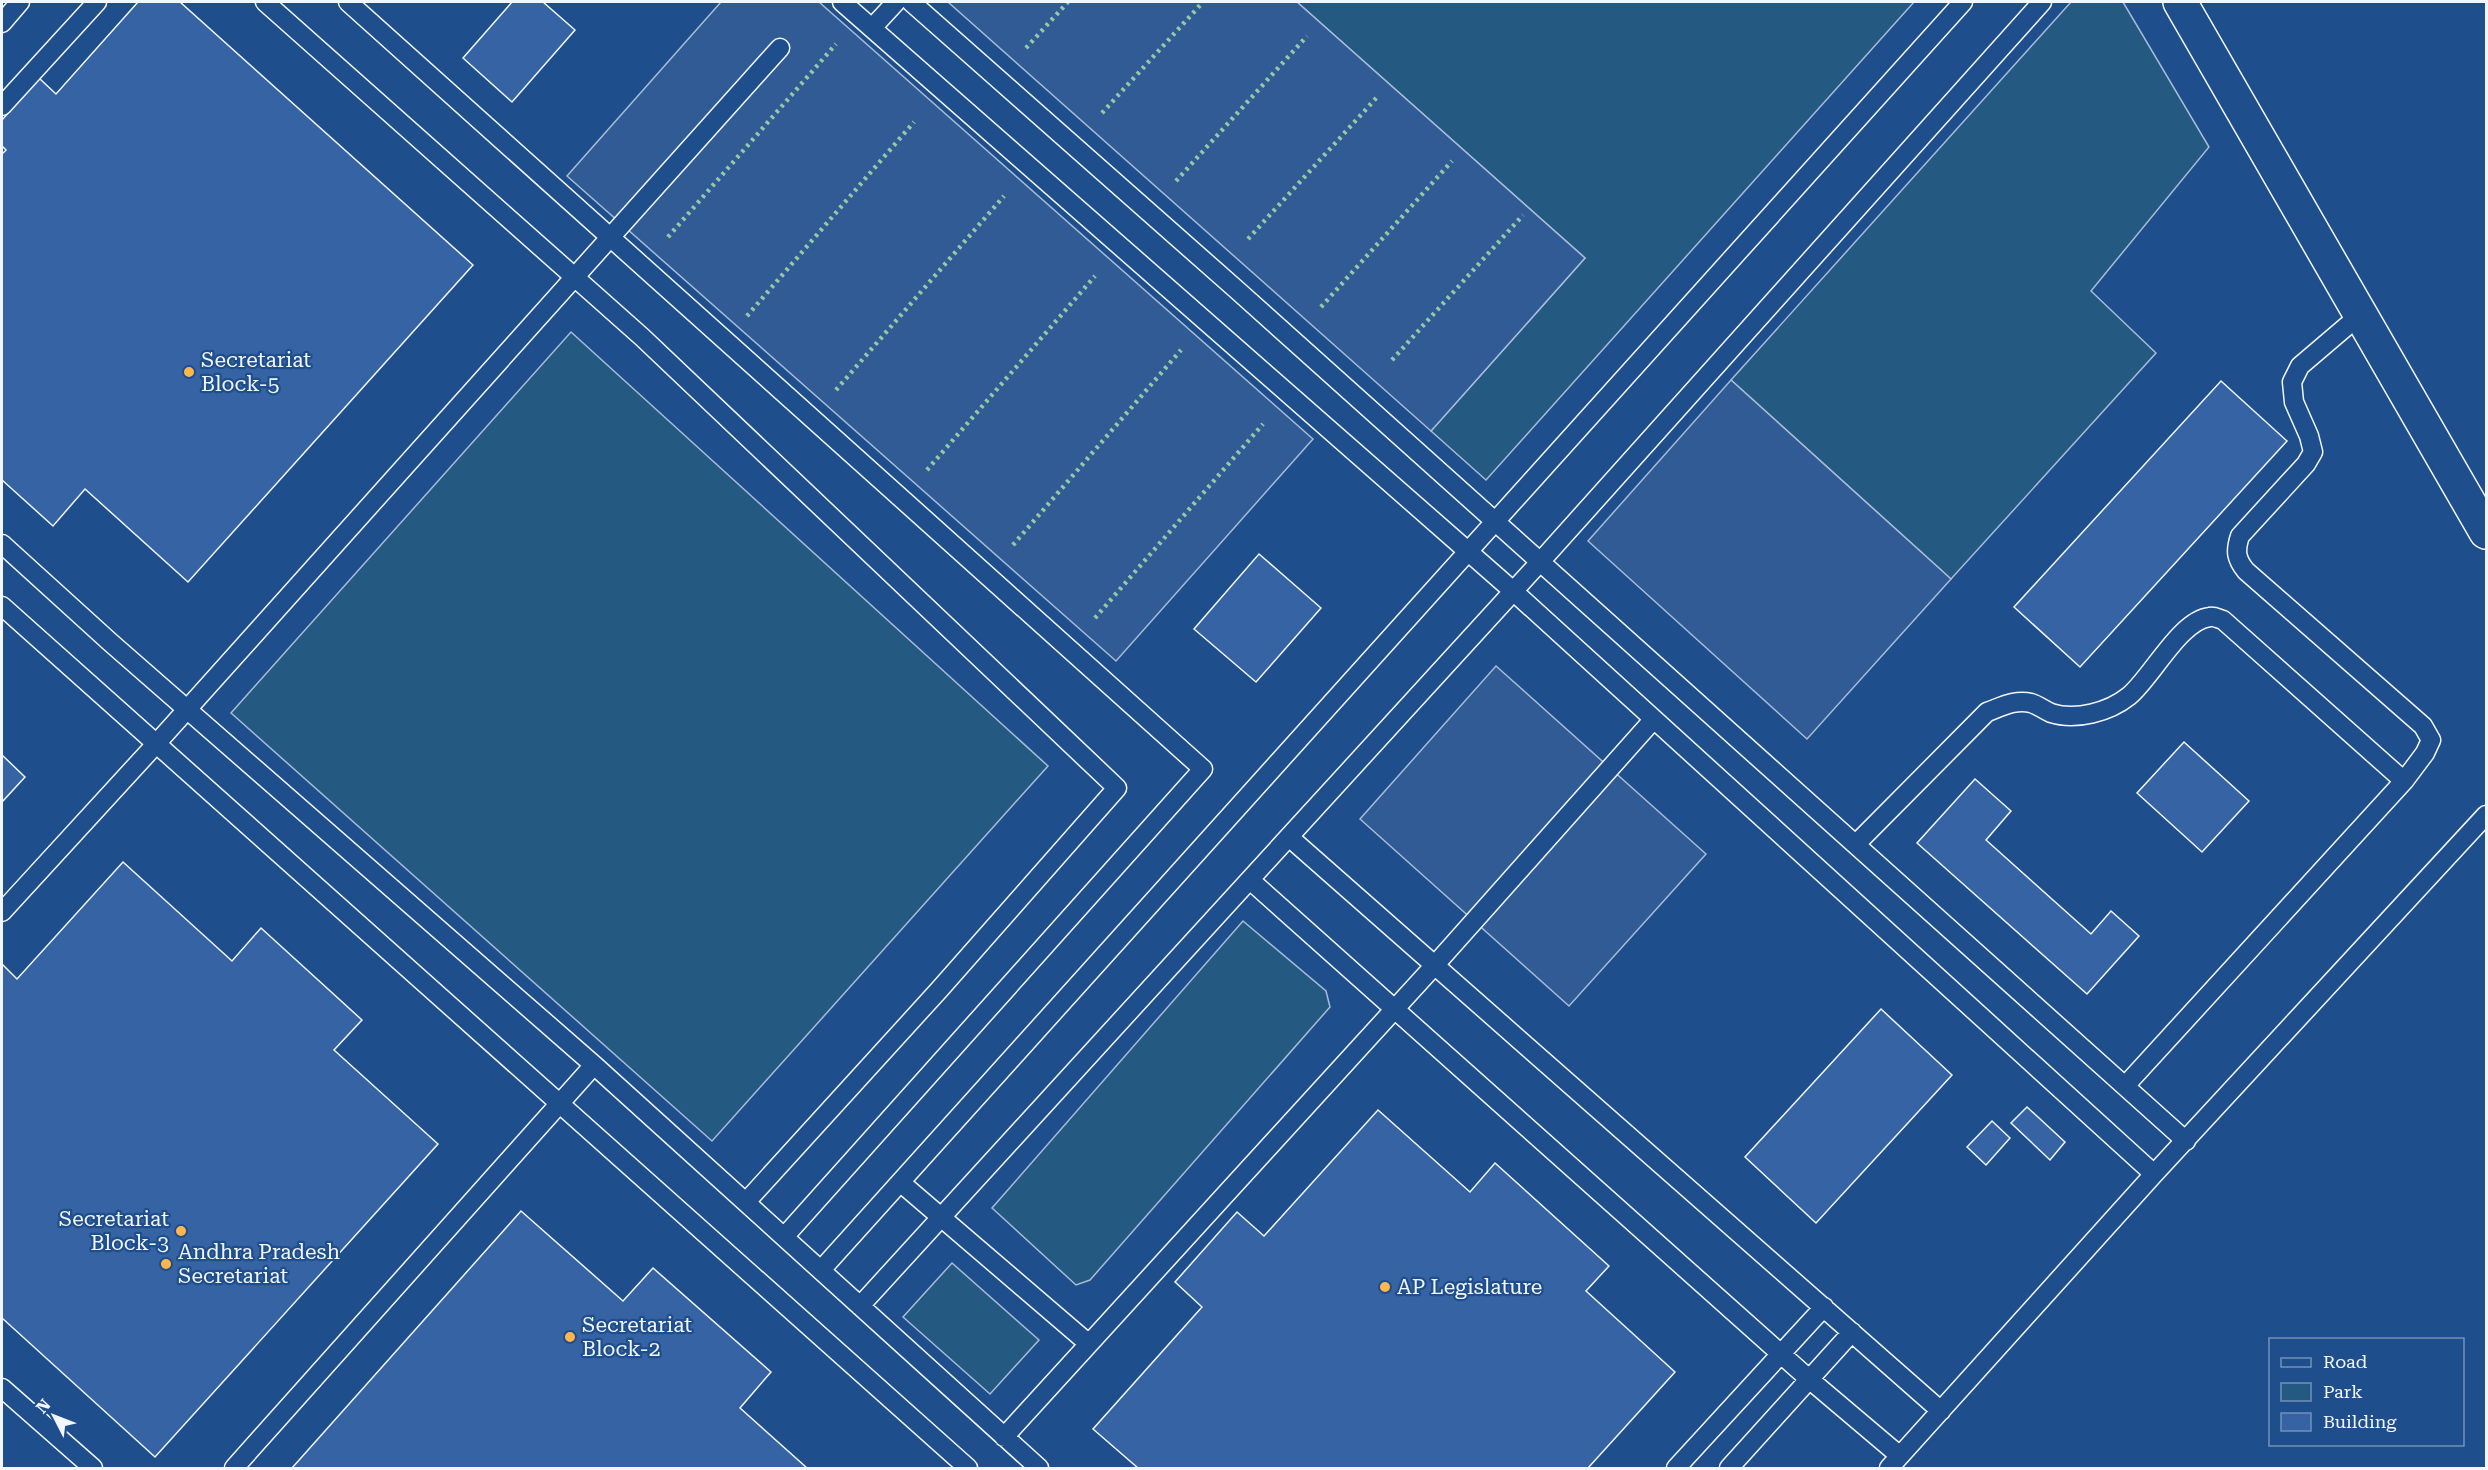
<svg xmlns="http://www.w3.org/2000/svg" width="2488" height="1470" font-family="'Roboto Serif',serif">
<rect width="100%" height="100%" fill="#1f4e8c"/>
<!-- green -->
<path fill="#245a82" stroke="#a8bbd7" stroke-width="1.5" d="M1297 2H1914L1486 480 1431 431 1585 258Z
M2071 2H2123L2209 147 2091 291 2156 353 1951 579 1731 380Z
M571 332 1048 766 712 1141 231 713Z
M1243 921 1326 991 1330 1007 1090 1280 1076 1285 992 1208Z
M952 1263 1039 1340 990 1394 903 1317Z"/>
<!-- parking -->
<path fill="#305b95" stroke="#a8bbd7" stroke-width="1.5" d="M721 2H819L1313 439 1116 661 567 176Z
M948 2H1297L1585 258 1431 431Z
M1731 380 1951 579 1807 739 1588 541Z
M1496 666 1706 854 1569 1006 1360 819Z"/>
<!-- building -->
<path fill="#3563a3" stroke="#f2f6ff" stroke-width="1.5" d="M138 2H180L473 265 188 582 85 489 53 526 2 480V154L6 150 2 146V120L39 78 56 94Z
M512 2H543L575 30 512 102 463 58Z
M2221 381 2287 441 2080 667 2014 607Z
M1259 554 1321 608 1256 682 1194 629Z
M2184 742 2249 801 2202 852 2137 793Z
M2 755 25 777 2 802Z
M1975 779 2011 811 1986 840 2091 934 2111 911 2139 936 2087 994 1917 843Z
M123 862 232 961 261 928 362 1020 334 1050 438 1144 155 1457 2 1318V964L17 979Z
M1881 1009 1952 1075 1816 1223 1745 1157Z
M2027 1107 2065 1142 2050 1160 2011 1123Z
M1378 1110 1470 1192 1495 1163 1609 1266 1586 1291 1675 1372 1588 1468H1138L1093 1429 1202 1307 1175 1282 1237 1212 1264 1236Z
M1992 1121 2010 1138 1986 1165 1967 1147Z
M521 1211 623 1301 653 1268 771 1372 740 1408 807 1468H292Z"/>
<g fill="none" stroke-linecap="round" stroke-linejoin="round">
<defs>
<path id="service" d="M265 2 642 337 1117 788 939 990 746 1202
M348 2 1203 769 784 1237
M842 2 1512 590 2154 1174
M911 2 1237 290 2186 1141
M2 23 20 2
M872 28 896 2
M2 106 97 2
M2 544 110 642 594 1065 1039 1468
M2 606 968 1468
M1289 837 1941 1411
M1856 844 1987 712C2001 707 2015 699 2031 703 2038 705 2044 710 2051 713 2076 721 2109 712 2129 696 2152 677 2180 620 2210 617 2214 616 2219 619 2223 620L2404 781
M1250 880 1809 1379 1900 1456
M2 912 156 744 780 48
M2125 1086 2404 781 2425 753 2431 740 2423 726 2246 571C2236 559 2235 551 2240 536L2306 464 2313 452 2309 436 2294 402 2292 382 2300 366 2361 314
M900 1182 1089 1344
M821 1270 1963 2
M860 1306 1540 562 2042 2
M2 1388 93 1468
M1004 1437 1434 966 1653 720
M234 1468 594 1065
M1676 1468 1824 1307
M1729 1468 1852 1332
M1889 1468 2154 1174 2486 815"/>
<path id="tertiary" d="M2180 2 2486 532"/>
</defs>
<!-- service casing -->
<use href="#service" stroke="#f2f6ff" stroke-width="21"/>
<!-- tertiary casing -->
<use href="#tertiary" stroke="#f2f6ff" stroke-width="36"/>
<!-- service -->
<use href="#service" stroke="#1f4e8c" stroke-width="18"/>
<!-- tertiary -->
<use href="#tertiary" stroke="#1f4e8c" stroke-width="33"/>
<!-- hedge -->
<path stroke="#97c8a6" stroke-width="4.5" stroke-dasharray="3 4.5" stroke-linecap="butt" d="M1026 48 1068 2
M1102 113 1203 2
M1176 181 1307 36
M668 237 836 44
M1248 239 1379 95
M1321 307 1452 161
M747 316 914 122
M1392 360 1523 215
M836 390 1004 196
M927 470 1095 276
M1013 545 1181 350
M1095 618 1263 424"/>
</g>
<!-- markers -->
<g fill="#ffb74d" stroke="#1f4e8c" stroke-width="2">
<circle cx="189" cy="372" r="6"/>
<circle cx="181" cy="1231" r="6"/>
<circle cx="166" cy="1264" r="6"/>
<circle cx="1385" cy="1287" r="6"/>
<circle cx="570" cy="1337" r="6"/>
</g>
<g text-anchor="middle" stroke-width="4.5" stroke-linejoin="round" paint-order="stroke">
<!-- poi labels -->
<g font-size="21" fill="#f2f6ff" stroke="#1f4e8c" text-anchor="start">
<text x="201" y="367">Secretariat<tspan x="201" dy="24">Block-5</tspan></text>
<text x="169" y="1226" text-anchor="end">Secretariat<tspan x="169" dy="24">Block-3</tspan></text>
<text x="178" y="1259">Andhra Pradesh<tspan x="178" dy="24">Secretariat</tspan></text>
<text x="1397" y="1294">AP Legislature</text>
<text x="582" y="1332">Secretariat<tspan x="582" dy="24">Block-2</tspan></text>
</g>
</g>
<!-- border -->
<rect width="2488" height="1470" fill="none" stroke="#f2f6ff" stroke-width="6"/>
<!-- legend -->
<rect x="2269" y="1338" width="195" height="108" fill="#1f4e8c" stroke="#7391ba" stroke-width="1.5"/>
<rect x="2281" y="1358" width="30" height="9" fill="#1f4e8c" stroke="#7391ba" stroke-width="1.5"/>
<text x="2323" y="1368" font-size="18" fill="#f2f6ff">Road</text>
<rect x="2281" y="1383" width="30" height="18" fill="#245a82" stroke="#7391ba" stroke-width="1.5"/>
<text x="2323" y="1398" font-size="18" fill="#f2f6ff">Park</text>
<rect x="2281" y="1413" width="30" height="18" fill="#3563a3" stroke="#7391ba" stroke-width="1.5"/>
<text x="2323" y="1428" font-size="18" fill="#f2f6ff">Building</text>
<!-- north arrow -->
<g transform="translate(54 1416) rotate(312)" stroke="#1f4e8c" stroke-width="4.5" paint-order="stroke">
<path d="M0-4.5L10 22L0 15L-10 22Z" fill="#f2f6ff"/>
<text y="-9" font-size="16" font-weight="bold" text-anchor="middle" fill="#f2f6ff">N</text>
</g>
</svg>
